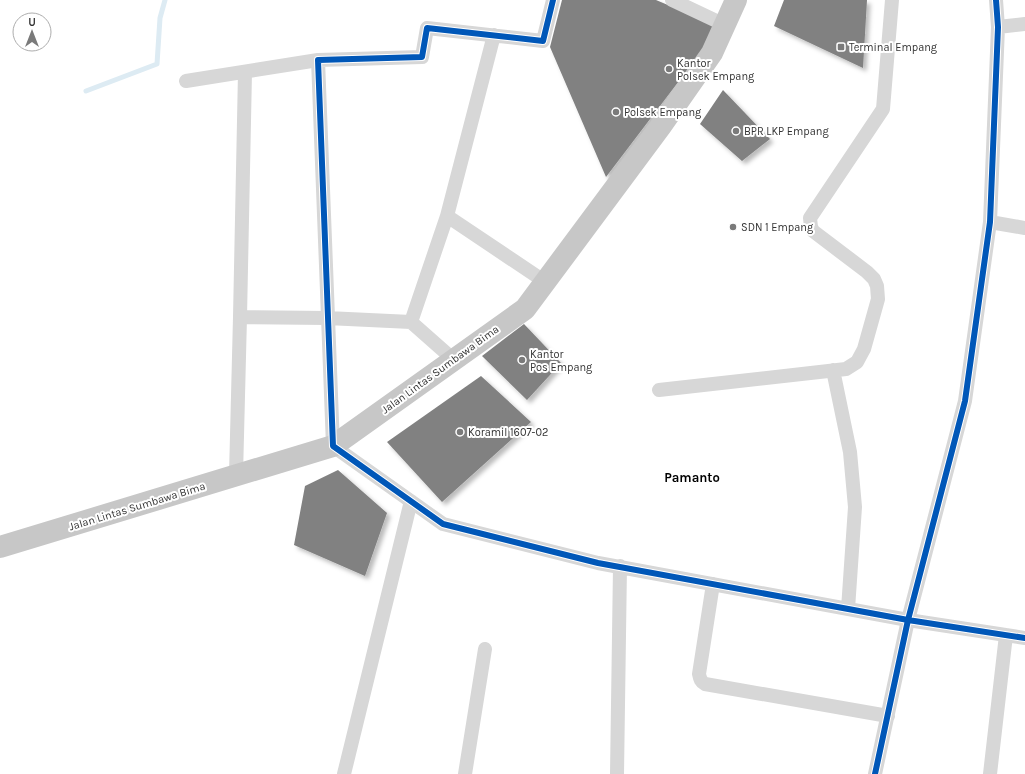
<svg xmlns="http://www.w3.org/2000/svg" width="1025" height="774" font-family="Karla,sans-serif">
<defs>
<filter id="shadow"><feDropShadow dx="3.5" dy="3.5" stdDeviation="2" flood-color="#0004"/></filter>
</defs>
<rect width="100%" height="100%" fill="#fff"/>
<g fill="none" stroke-linecap="round" stroke-linejoin="round">
<!-- stream -->
<path stroke="#ddebf3" stroke-width="5" d="M86 91 157 64 160 18 165 0"/>
</g>
<!-- building -->
<path fill="#818181" filter="url(#shadow)" d="M562 0H656L720 27 606 177 550 47Z
M784 0H867L863 68 774 26Z
M723 90 770 139 742 161 700 124Z
M524 324 561 363 527 400 482 356Z
M481 376 531 422 442 502 387 442Z
M338 470 387 513 365 576 294 545 305 486Z"/>
<g fill="none" stroke-linecap="round" stroke-linejoin="round">
<!-- minor -->
<path stroke="#d7d7d7" stroke-width="14" d="M553 0 543 41 427 28 422 57 318 60 333 446 443 524 598 563 908 620 1025 638
M672 0 725 25
M998 27 1025 24
M494 35 447 216 538 277
M245 72 240 317 327 318 411 322 454 360
M186 81 318 60
M990 222 1025 228
M411 322 447 216
M833 370 850 452 855 507 848 609
M659 390 846 369 857 362 864 349 878 299 877 286 874 279 867 272 813 231 811 227 810 218 883 109 892 0
M236 475 240 317
M713 584 699 674C700 679 701 682 705 684L888 716
M344 774 411 501
M465 774 485 649
M617 774 620 566
M875 774 908 620 965 401 990 222 998 27 996 0
M990 774 1006 635"/>
<!-- trunk -->
<path stroke="#c7c7c7" stroke-width="22" d="M0 547 333 446 525 309 661 126 712 53 736 0"/>
<defs>
<path id="cycleway" d="M553 0 543 41 427 28 422 57 318 60 333 446 443 524 598 563 908 620 1025 638
M875 774 908 620 965 401 990 222 998 27 996 0"/>
</defs>
<!-- cycleway casing -->
<use href="#cycleway" stroke="#fff" stroke-width="8"/>
<!-- cycleway -->
<use href="#cycleway" stroke="#0057b8" stroke-width="6"/>
</g>
<!-- markers -->
<g fill="#7a7a7a" stroke="#fff" stroke-width="1.5">
<rect x="837" y="43" width="8" height="8" rx="2"/>
<circle cx="669" cy="69" r="4"/>
<circle cx="616" cy="112" r="4"/>
<circle cx="736" cy="131" r="4"/>
<circle cx="733" cy="227" r="4"/>
<circle cx="522" cy="360" r="4"/>
<circle cx="460" cy="432" r="4"/>
</g>
<g text-anchor="middle" stroke-width="4" stroke-linejoin="round" paint-order="stroke">
<!-- poi labels -->
<g font-size="11" fill="#333" stroke="#fff" text-anchor="start">
<text x="849" y="51">Terminal Empang</text>
<text x="677" y="67">Kantor<tspan x="677" dy="13">Polsek Empang</tspan></text>
<text x="624" y="116">Polsek Empang</text>
<text x="744" y="135">BPR LKP Empang</text>
<text x="741" y="231">SDN 1 Empang</text>
<text x="530" y="358">Kantor<tspan x="530" dy="13">Pos Empang</tspan></text>
<text x="468" y="436">Koramil 1607-02</text>
</g>
<!-- street labels -->
<g font-size="11" fill="#333" stroke="#fff">
<text transform="translate(440 369) rotate(-36)" y="4">Jalan Lintas Sumbawa Bima</text>
<text transform="translate(137 506) rotate(-17)" y="4">Jalan Lintas Sumbawa Bima</text>
</g>
<!-- quarter labels -->
<g font-size="13" font-weight="bold" fill="#000" stroke="#fff">
<text x="692" y="482">Pamanto</text>
</g>
</g>
<!-- north arrow -->
<g transform="translate(32 32)"><circle r="19" fill="#ffffff" stroke="#adadad"/>
<path d="M0-3L7 15L0 10L-7 15Z" fill="#7a7a7a"/>
<text y="-6" font-size="11" font-weight="bold" text-anchor="middle" fill="#333333">U</text>
</g>
</svg>
